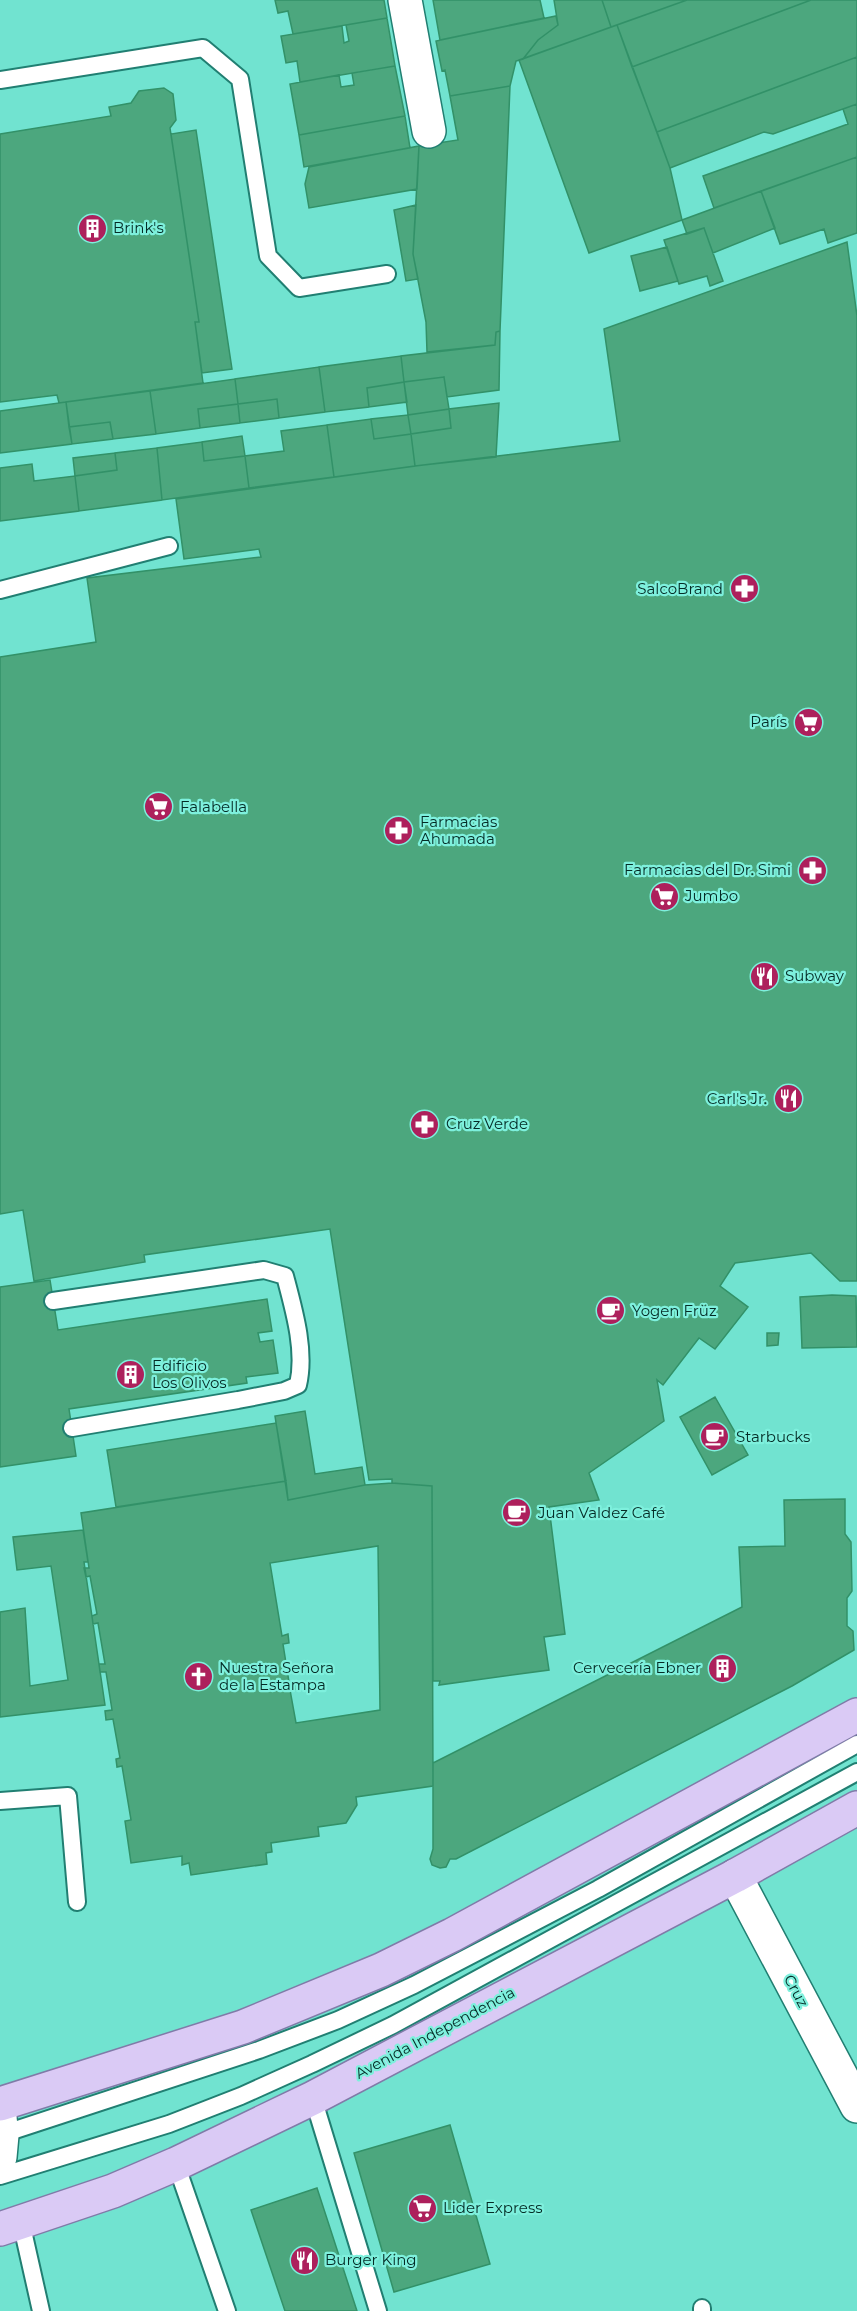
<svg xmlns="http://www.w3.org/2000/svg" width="857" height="2311" font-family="Montserrat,sans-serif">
<rect width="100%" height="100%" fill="#71e3d0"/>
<!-- building -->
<path fill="#4ca77e" stroke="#329168" stroke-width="1.5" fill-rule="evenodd" d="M275 0H384L387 18 293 34 288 11 278 13Z
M433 0H540L544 18 440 40Z
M554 0H602L611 27 523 59 538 40 558 25Z
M602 0H687L611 27Z
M687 0H811L632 67 617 25Z
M811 0H857V57L657 132 632 67Z
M556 16 558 25 538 40 523 59 516 61 510 86 450 96 445 70 442 71 436 41Z
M387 18 395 66 300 82 297 61 286 63 281 36 342 26 344 43 349 41 346 25Z
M617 25 670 168 682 220 589 253 519 60Z
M857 57V104L773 134 764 132 670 168 657 132Z
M395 66 405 116 299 135 290 84 339 75 341 87 354 85 352 73Z
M510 86 500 331 496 332 495 345 427 352 426 322 413 254 419 146 458 140 450 96Z
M164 88 173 94 176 120 170 128 199 322H195L203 383 66 402 59 403 57 395 0 402V134L111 116 109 107 131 103 139 91Z
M857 104V157L714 208 703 176 848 124 843 109Z
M405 116 410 148 304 167 299 135Z
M196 130 232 369 202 373 195 322H199L171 134Z
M419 146 417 189 309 208 305 184 309 167Z
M857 157V233L828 243 824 229 780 244 761 191Z
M761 191 775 228 713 253 704 228 687 234 682 220Z
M416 205 413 254 418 279 406 281 394 210Z
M704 228 723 281 710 286 707 276 679 284 664 240Z
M847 242 857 316V1281H840L811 1253 735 1263 720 1286 748 1307 715 1349 699 1338 663 1385 657 1380 664 1421 589 1473 599 1500 549 1507 565 1634 544 1637 549 1670 439 1685 440 1681H433L432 1486 392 1483V1479L369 1480 330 1229 144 1255 145 1262 34 1281 23 1210 0 1214V657L96 642 87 578 261 557 259 549 184 559 176 499 415 466 620 441 604 329Z
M667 247 678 281 640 291 631 256Z
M500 331 499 390 447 397 444 377 404 382 401 356 495 345 496 332Z
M401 356 404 382 367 388 369 407 325 412 319 367Z
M319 367 325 412 279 418 277 399 238 404 235 379Z
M444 377 449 409 408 415 404 382Z
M235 379 238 404 198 409 200 428 156 434 150 391Z
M404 382 407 402 369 407 367 388Z
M150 391 156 434 113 439 110 422 69 427 66 402Z
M277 399 279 418 240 423 238 404Z
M66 402 72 444 0 453V411Z
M499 403 496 457 415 466 411 434 451 428 449 409Z
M238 404 240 423 200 428 198 409Z
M449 409 451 428 411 434 408 415Z
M408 415 411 434 374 439 371 419Z
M371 419 374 439 411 434 415 466 334 477 327 425Z
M110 422 113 439 72 444 69 427Z
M327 425 334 477 249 488 245 456 284 451 281 431Z
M242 436 245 456 204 461 202 442Z
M202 442 204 461 245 456 249 488 162 500 157 448Z
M157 448 162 500 79 511 75 476 117 470 115 453Z
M115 453 117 470 75 476 73 458Z
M32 464 34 481 75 476 79 511 0 521V468Z
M50 1280 58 1330 267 1299 272 1331 258 1333 260 1342 273 1340 278 1373 246 1377 247 1383 69 1409 76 1456 0 1467V1287Z
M832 1295 856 1296 857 1347 802 1348 800 1297Z
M767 1333H779L778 1345 767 1346Z
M715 1397 748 1455 712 1475 680 1417Z
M305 1411 315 1474 362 1467 365 1485 288 1500 275 1416Z
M276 1423 286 1481 116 1507 107 1450Z
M286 1481 288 1500 365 1485 392 1483 432 1486 433 1786 356 1797 357 1805 346 1823 318 1827 319 1836 271 1843 272 1852 266 1853 267 1864 191 1875 189 1863 182 1865V1856L131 1863 125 1821 131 1820 122 1766 117 1767 116 1759 120 1758 113 1719 106 1720 105 1711 112 1710 106 1672H100L99 1664H105L98 1623 93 1624 92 1616 97 1614 90 1576 86 1577 84 1568H89L81 1513ZM378 1546 380 1710 296 1723 290 1690 297 1689 296 1681 289 1682 283 1644 289 1643 288 1634 282 1636 270 1563Z
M845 1499V1534L851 1542 852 1591 847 1598V1626L853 1631 854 1650 792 1686 456 1859H450L446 1867 440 1868 432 1865 430 1859 433 1849V1763L742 1607 739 1547 785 1546 784 1500Z
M83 1530 88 1562H84L105 1705 0 1717V1612L25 1608 30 1686 68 1680 51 1566 17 1570 13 1537Z
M450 2125 490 2264 394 2292 354 2153Z
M317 2188 357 2311H285L251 2210Z"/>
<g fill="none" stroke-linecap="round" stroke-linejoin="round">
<defs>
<path id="service" d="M0 80 203 48 240 79 268 256 299 288 387 274
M0 590 169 546
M53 1301 264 1270 285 1276C294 1310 306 1351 298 1385L284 1391 238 1400 72 1428
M0 1801 68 1796 77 1902
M313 2098 378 2311
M0 2135 259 2050 338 2020 414 1985 598 1889 857 1744
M176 2164 227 2311
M0 2176 169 2124 241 2096 312 2064 393 2025 857 1772
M21 2222 41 2311
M702 2308V2311"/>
<path id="minor" d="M405 0 429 131
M735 1876 857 2106"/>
<path id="tertiary" d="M0 2118 2 2135 0 2157"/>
<path id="primary" d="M0 2104 243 2027 381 1970 452 1935 857 1715
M0 2229 113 2191 176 2164 313 2098 735 1876 857 1808"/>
</defs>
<!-- service casing -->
<use href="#service" stroke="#217f72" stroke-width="20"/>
<!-- minor casing -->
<use href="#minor" stroke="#217f72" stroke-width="36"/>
<!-- tertiary casing -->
<use href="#tertiary" stroke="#217f72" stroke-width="36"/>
<!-- primary casing -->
<use href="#primary" stroke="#807ba8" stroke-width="36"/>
<!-- service -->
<use href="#service" stroke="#fff" stroke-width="16"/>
<!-- minor -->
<use href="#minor" stroke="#fff" stroke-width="33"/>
<!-- tertiary -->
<use href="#tertiary" stroke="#fff" stroke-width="33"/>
<!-- primary -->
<use href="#primary" stroke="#dacaf5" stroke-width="33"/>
</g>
<!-- icons -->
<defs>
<symbol id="building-disc" viewBox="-11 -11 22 22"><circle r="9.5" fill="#ad205c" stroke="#7ef0dd"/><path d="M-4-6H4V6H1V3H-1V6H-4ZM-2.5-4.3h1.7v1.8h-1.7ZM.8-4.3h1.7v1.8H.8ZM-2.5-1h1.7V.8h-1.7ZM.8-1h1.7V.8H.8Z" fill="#fff"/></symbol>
<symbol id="pharmacy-disc" viewBox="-11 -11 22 22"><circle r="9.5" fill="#ad205c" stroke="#7ef0dd"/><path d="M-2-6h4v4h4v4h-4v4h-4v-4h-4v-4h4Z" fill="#fff"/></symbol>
<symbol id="supermarket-disc" viewBox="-11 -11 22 22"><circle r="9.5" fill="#ad205c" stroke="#7ef0dd"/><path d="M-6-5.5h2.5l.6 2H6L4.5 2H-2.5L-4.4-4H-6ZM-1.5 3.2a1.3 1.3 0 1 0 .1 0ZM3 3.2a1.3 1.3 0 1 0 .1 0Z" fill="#fff"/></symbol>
<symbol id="restaurant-disc" viewBox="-11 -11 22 22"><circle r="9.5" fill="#ad205c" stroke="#7ef0dd"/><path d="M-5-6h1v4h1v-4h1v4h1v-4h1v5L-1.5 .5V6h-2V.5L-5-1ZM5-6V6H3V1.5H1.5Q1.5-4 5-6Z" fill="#fff"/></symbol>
<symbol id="cafe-disc" viewBox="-11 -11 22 22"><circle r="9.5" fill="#ad205c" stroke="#7ef0dd"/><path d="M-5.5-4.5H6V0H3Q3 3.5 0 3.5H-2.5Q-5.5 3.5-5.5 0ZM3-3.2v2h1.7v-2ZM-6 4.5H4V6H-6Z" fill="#fff"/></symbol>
<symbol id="church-disc" viewBox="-11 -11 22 22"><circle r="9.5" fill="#ad205c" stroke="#7ef0dd"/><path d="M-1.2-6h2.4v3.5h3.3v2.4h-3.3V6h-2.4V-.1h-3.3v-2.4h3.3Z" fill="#fff"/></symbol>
</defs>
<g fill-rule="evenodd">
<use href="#building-disc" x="76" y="212" width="33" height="33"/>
<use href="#pharmacy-disc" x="728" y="572" width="33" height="33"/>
<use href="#supermarket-disc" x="792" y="706" width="33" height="33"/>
<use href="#supermarket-disc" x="142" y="790" width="33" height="33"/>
<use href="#pharmacy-disc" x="382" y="814" width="33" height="33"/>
<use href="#pharmacy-disc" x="796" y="854" width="33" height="33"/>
<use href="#supermarket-disc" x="648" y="880" width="33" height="33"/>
<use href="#restaurant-disc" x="748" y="960" width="33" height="33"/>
<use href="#restaurant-disc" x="772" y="1082" width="33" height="33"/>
<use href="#pharmacy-disc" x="408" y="1108" width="33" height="33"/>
<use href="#cafe-disc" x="594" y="1294" width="33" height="33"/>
<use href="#building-disc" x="114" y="1358" width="33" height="33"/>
<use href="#cafe-disc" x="698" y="1420" width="33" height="33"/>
<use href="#cafe-disc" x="500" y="1496" width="33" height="33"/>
<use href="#building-disc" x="706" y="1652" width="33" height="33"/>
<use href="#church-disc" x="182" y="1660" width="33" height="33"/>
<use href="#supermarket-disc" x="406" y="2192" width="33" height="33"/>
<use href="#restaurant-disc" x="288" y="2244" width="33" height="33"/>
</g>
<g text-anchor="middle" stroke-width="4.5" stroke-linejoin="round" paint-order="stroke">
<!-- poi labels -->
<g font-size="15" fill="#042b25" stroke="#7ef0dd" text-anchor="start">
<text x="113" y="233">Brink's</text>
<text x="723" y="594" text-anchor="end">SalcoBrand</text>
<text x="787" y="727" text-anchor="end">París</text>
<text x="180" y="812">Falabella</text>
<text x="420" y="827">Farmacias<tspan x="420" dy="17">Ahumada</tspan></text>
<text x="791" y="875" text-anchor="end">Farmacias del Dr. Simi</text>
<text x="685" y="901">Jumbo</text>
<text x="785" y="981">Subway</text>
<text x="767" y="1104" text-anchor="end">Carl's Jr.</text>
<text x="446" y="1129">Cruz Verde</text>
<text x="632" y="1316">Yogen Früz</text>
<text x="152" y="1371">Edificio<tspan x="152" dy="17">Los Olivos</tspan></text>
<text x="736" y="1442">Starbucks</text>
<text x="538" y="1518">Juan Valdez Café</text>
<text x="219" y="1673">Nuestra Señora<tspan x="219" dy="17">de la Estampa</tspan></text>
<text x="701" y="1673" text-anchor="end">Cervecería Ebner</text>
<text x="443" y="2213">Lider Express</text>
<text x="325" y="2265">Burger King</text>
</g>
<!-- street labels -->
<g font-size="15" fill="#042b25" stroke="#7ef0dd">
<text transform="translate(796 1991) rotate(62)" y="5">Cruz</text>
<text transform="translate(435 2033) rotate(-28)" y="5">Avenida Independencia</text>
</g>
</g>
</svg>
